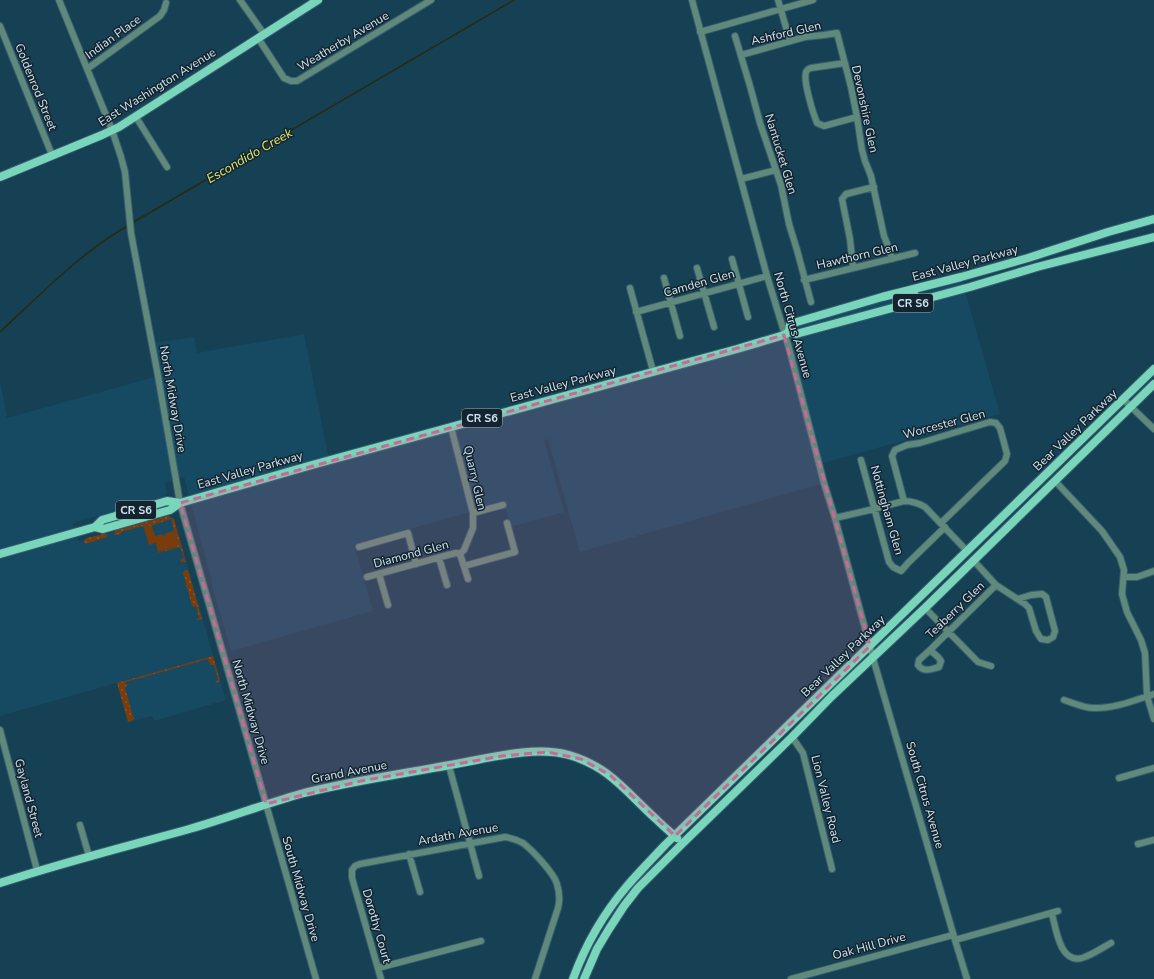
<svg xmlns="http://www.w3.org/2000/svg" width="1154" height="979" font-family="'Nunito Sans',sans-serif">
<defs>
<pattern id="garden-dots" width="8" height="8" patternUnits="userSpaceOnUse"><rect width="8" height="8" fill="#783c0d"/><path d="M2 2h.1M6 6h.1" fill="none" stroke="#8a5831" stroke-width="1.8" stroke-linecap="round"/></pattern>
</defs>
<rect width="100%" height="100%" fill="#164054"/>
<!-- built -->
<path fill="#154a62" d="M961 277 1000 414 820 464 824 483 580 552 548 439 544 440 564 512 511 527 504 503 466 513 354 545 373 611 231 651 211 582H212L184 477 165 483 167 493 164 497 73 523 79 542 87 538 103 534 114 532 117 530 168 516 174 519 226 700 154 721 152 716 128 722 117 683 0 716V380L7 418 158 376 152 343 194 337 197 353 304 334 329 460 784 335 790 324Z"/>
<!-- park -->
<path fill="#783c0d" d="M152 526 155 536 162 534 163 536 166 534V533L174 531 178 546 158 552 156 543 149 545 144 528Z"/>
<!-- garden -->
<path fill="url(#garden-dots)" d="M168 516 174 519 186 562H181L180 560 184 558 180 547 152 555 178 546 171 519 144 528 143 526 121 532V534L115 535 114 532 117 530Z
M103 534H107V537L85 544 84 540 87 538Z
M188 570 202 619 198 620 196 619 199 618 196 606 194 607 192 606 183 573 184 571Z
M213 656 220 681 216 683 215 682 218 680 214 665H210L208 659 126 682 125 683 128 685 125 687 134 720 128 722 117 683Z"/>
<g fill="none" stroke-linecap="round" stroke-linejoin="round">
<!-- stream -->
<path stroke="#292a0e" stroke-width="1.5" d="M132 223 514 0
M0 332C41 294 80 253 129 225"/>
<defs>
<path id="minor" d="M59 0 112 130 121 157 125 172 131 233 158 376 180 503 316 979
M240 0 264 34
M692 0 767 276 789 348 824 483 835 518 875 665 955 940 967 979
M778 0 790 41
M0 26 52 155
M700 32 813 0
M735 36 750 86 760 123 781 185 789 224 797 250 811 302
M258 38 284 78 291 81H297L431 0
M741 55 805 37 824 35 837 33 851 87 857 117 862 150 865 161 871 176 884 236 890 251 892 259
M845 63 811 68C808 69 808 69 806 72 803 81 813 113 817 123L824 126 857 117
M87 69 160 16 164 10 166 3
M136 117 167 167
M741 179 776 170
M732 259 748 317
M853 267 850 239 842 199 846 194 874 187
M697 268 714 327
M664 278 680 336
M804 280 915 253
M630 288 653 371
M636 312 767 276
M1123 399 1154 429
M451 427 473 513V528L464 550 460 554
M861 460 889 562 893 567 901 571 908 563 945 527
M1055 481 1102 531 1120 557 1124 570 1122 594 1127 612 1141 640 1145 653 1147 696 1154 719
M904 501 892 456 895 450 907 445 920 443 990 422 996 423 1000 428 1007 454 1005 461 941 523
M473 513 503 505
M835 518 874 509 904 501C912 501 918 503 925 507L967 551
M359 547 408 533 416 564
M460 554 468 579
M439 558 447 585
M973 560 996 585 1025 604 1029 608 1036 631 1041 639 1048 640 1053 637 1055 631 1046 597 1042 594 1031 595 1018 599
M464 566 515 552 507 523
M379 574 388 605
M367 577 448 555 456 553 460 554
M1124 577H1137L1154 571
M925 608 978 662 991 666
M930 650 996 585
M930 650 938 657 941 661 939 667C931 669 924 673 918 665L919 660Z
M1064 700C1074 703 1083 708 1094 708 1114 709 1135 700 1154 694
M0 730 37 870
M792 737 803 753 832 869
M449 766 479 876
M1119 778 1154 768
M80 825 89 856
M1138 844 1154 840
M409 854 420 892
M1052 914C1056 929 1060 964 1082 958 1092 955 1102 948 1111 943
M955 940 1058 911
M378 968 481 941
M381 979 352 878V870L355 866 360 864 505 837C512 838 517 840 523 843 532 850 554 873 557 884 559 891 560 901 558 908L535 979
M791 979 953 935"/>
<path id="major" d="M0 177 102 135 119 127 318 0
M901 306V299L914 294
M789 332 790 324 882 297 961 277 1028 258 1108 232 1154 219
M95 527 102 520 167 501 180 503
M0 554 95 527 103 529 170 510 180 503 312 465 737 349 784 335 789 332 796 334 970 287 1037 267 1154 237
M0 883C61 863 124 847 186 830 225 819 264 804 304 793 352 781 401 774 450 765 486 759 533 745 569 755 610 767 626 792 656 819 663 826 670 832 677 838
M573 979C585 946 604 913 627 886 639 872 652 859 665 845L1154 369
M584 979 597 949 609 929 624 906 638 888 683 843 792 737 832 696 925 608 1154 384"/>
</defs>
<!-- minor casing -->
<use href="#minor" stroke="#375e70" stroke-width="8"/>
<!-- major casing -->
<use href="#major" stroke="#375e70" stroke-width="10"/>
<!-- minor -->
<use href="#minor" stroke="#5f897b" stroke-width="6"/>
<!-- major -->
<use href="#major" stroke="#7ad6ba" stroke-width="8"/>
</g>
<!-- marked area -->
<path fill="#c76a97" fill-opacity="0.2" stroke="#c76a97" stroke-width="3" stroke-dasharray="8 5" stroke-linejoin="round" d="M784 335 870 646 675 836 610 775 581 759 547 752 502 756 361 781 266 804 180 503Z"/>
<g text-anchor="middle" stroke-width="3" stroke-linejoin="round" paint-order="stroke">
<!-- shield labels -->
<g fill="#13242e" stroke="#97abb6" stroke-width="1">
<rect x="893" y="294" width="40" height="18" rx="3"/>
<rect x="462" y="409" width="40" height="18" rx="3"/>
<rect x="116" y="501" width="40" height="18" rx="3"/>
</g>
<g font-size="11" font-weight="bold" fill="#cfe5f1">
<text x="913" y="307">CR S6</text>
<text x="482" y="422">CR S6</text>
<text x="136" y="514">CR S6</text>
</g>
<!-- street labels -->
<g font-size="12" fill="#cfe5f1" stroke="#13242e">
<text transform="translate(786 33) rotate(-13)" y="4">Ashford Glen</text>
<text transform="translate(113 37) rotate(-36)" y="4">Indian Place</text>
<text transform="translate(343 41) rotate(-31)" y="4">Weatherby Avenue</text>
<text transform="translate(36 87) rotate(68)" y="4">Goldenrod Street</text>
<text transform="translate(157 87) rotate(-32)" y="4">East Washington Avenue</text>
<text transform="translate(865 109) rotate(78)" y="4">Devonshire Glen</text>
<text transform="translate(781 154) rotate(73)" y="4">Nantucket Glen</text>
<text transform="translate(857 256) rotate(-13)" y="4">Hawthorn Glen</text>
<text transform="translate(965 263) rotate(-15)" y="4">East Valley Parkway</text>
<text transform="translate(699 283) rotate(-16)" y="4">Camden Glen</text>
<text transform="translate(793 325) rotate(74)" y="4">North Citrus Avenue</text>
<text transform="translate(563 384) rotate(-15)" y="4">East Valley Parkway</text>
<text transform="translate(173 399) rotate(80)" y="4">North Midway Drive</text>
<text transform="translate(944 424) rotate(-15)" y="4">Worcester Glen</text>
<text transform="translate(1075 430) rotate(-44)" y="4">Bear Valley Parkway</text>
<text transform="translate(250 470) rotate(-16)" y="4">East Valley Parkway</text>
<text transform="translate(475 478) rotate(77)" y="4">Quarry Glen</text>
<text transform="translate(887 510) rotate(74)" y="4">Nottingham Glen</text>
<text transform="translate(411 554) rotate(-15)" y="4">Diamond Glen</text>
<text transform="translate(955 610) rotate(-44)" y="4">Teaberry Glen</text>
<text transform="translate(843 656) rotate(-44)" y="4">Bear Valley Parkway</text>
<text transform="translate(251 712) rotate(74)" y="4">North Midway Drive</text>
<text transform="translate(349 772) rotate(-11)" y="4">Grand Avenue</text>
<text transform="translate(925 795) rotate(74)" y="4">South Citrus Avenue</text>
<text transform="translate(29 798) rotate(75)" y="4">Gayland Street</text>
<text transform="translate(826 799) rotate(76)" y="4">Lion Valley Road</text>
<text transform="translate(458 834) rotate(-10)" y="4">Ardath Avenue</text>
<text transform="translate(301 889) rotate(74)" y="4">South Midway Drive</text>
<text transform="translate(377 926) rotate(74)" y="4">Dorothy Court</text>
<text transform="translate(869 946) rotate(-15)" y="4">Oak Hill Drive</text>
</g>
<!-- water labels -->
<g font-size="13" font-style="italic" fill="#dfe76f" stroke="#13242e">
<text transform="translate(249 155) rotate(-30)" y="5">Escondido Creek</text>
</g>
</g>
</svg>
